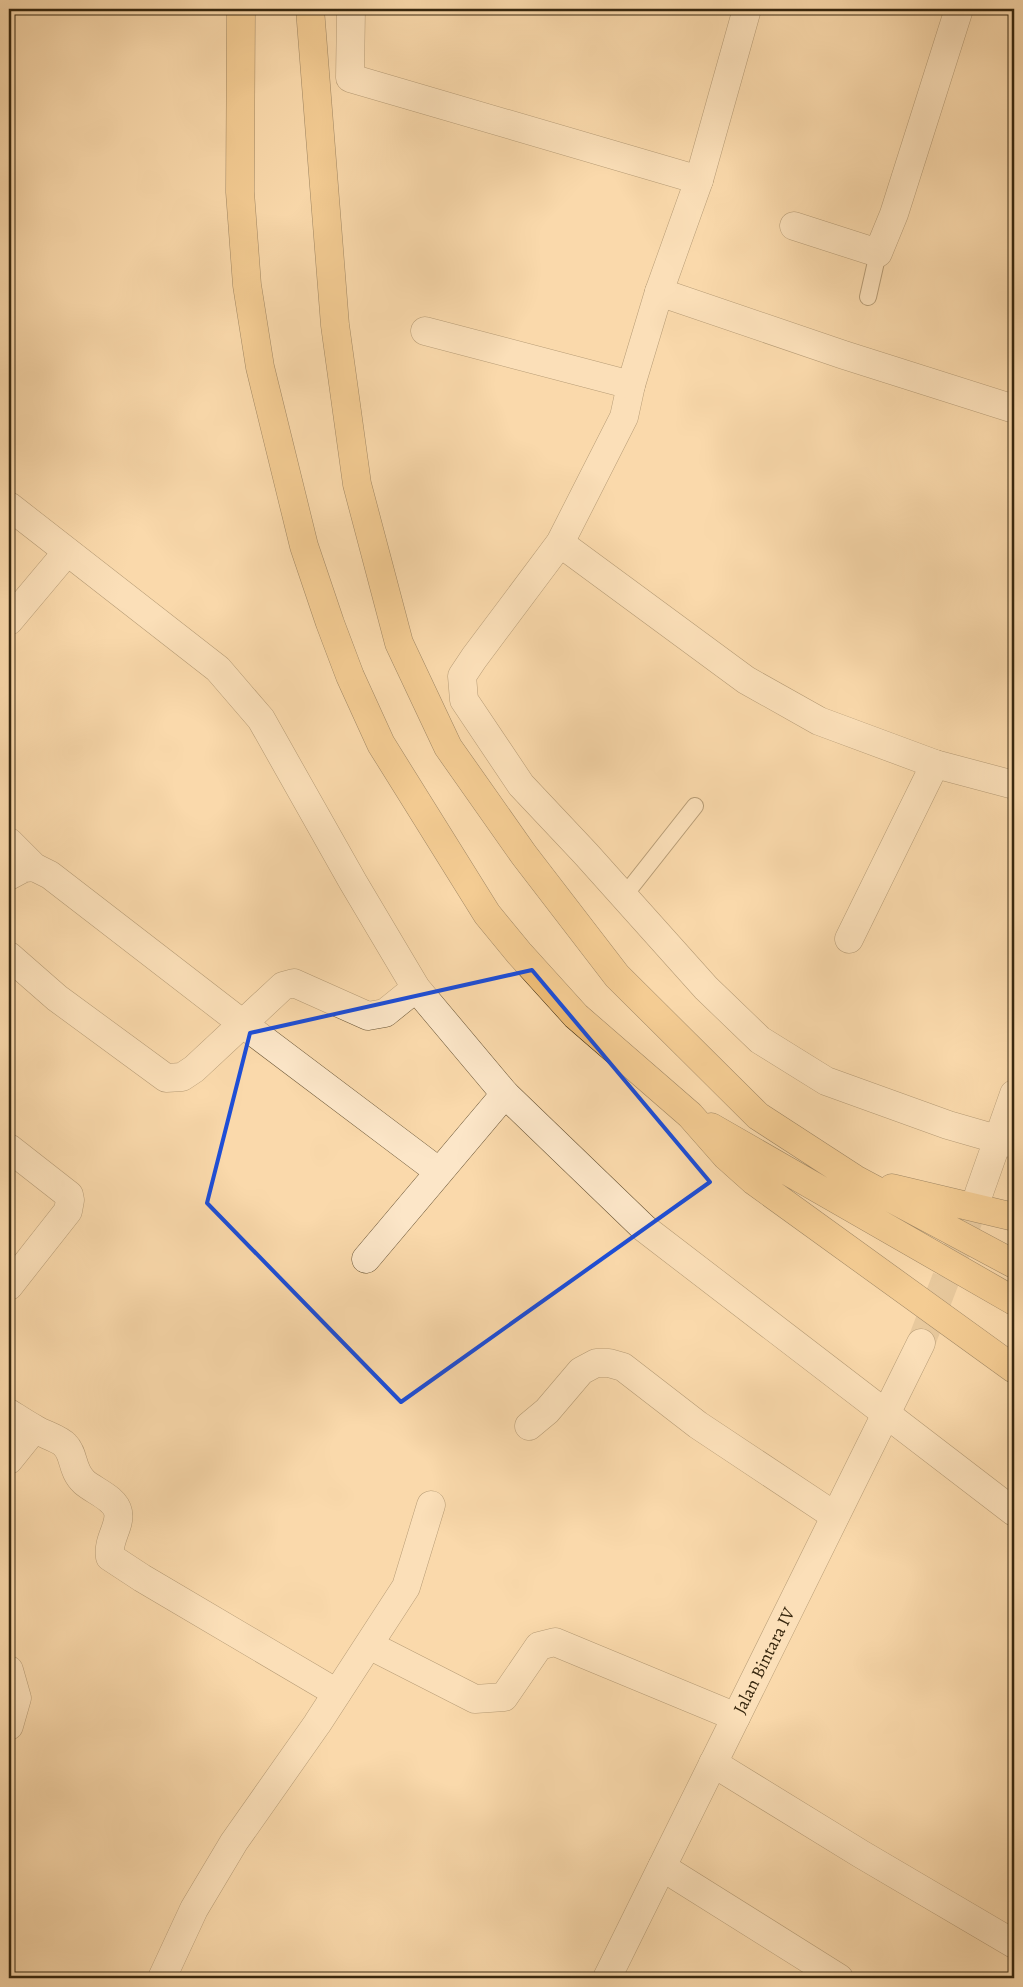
<svg xmlns="http://www.w3.org/2000/svg" width="1023" height="1987" font-family="Alegreya,serif">
<rect width="100%" height="100%" fill="#fad9ab"/>
<filter id="stains"><feTurbulence type="fractalNoise" baseFrequency=".004" numOctaves="4"/><feColorMatrix values="0 0 0 0 .2 0 0 0 0 .09 0 0 0 0 .02 0 0 0 .5 -.17"/></filter>
<radialGradient id="worn" r=".72"><stop offset=".6" stop-color="#630" stop-opacity="0"/><stop offset="1" stop-color="#630" stop-opacity=".3"/></radialGradient>
<g fill="none" stroke-linecap="round" stroke-linejoin="round">
<!-- minor-tunnel -->
<path stroke="#d3b58c" stroke-width="28" stroke-dasharray="28 14" stroke-linecap="butt" d="M921 1343 979 1193"/>
<defs>
<path id="service" d="M868 297 878 253
M624 896 695 806"/>
<g id="minor">
<path d="M351 9 350 78 699 180"/>
<path d="M747 9 699 180 659 292 631 385 624 417 560 543 474 658 462 676 464 700 521 785 586 854 706 988 760 1040 826 1081 948 1125 1014 1144"/>
<path d="M794 226 878 253 894 214 959 9"/>
<path d="M659 292 844 355 1014 409"/>
<path d="M425 331 631 385"/>
<path d="M9 506 218 669 261 719 353 882 416 988 505 1094 644 1228 1014 1512"/>
<path d="M560 543 746 680 819 721 935 764 1014 785"/>
<path d="M9 621 67 552"/>
<path d="M9 842 34 867 50 875 243 1024 438 1171"/>
<path d="M9 876 24 868 34 867"/>
<path d="M849 939 935 764"/>
<path d="M9 956 57 998 166 1078 182 1077 194 1069 283 986 294 983 368 1016 385 1013 416 988"/>
<path d="M9 1148 69 1195 70 1200 68 1211 9 1286"/>
<path d="M979 1193 1014 1094"/>
<path d="M366 1259 505 1094"/>
<path d="M9 1413C17 1418 26 1424 35 1429 43 1434 60 1439 65 1445 75 1455 71 1470 84 1482 94 1491 115 1498 118 1512 121 1526 107 1540 110 1557L142 1578 337 1693"/>
<path d="M529 1426 547 1411 581 1371 596 1363H609L623 1367 698 1425 835 1516"/>
<path d="M9 1460 34 1429"/>
<path d="M369 1645 475 1699 504 1697 539 1646 555 1642 736 1717"/>
<path d="M9 1670 17 1698 9 1726"/>
<path d="M713 1763 861 1854 1014 1944"/>
<path d="M662 1867 839 1978"/>
<path d="M162 1978 194 1909 234 1842 317 1724 406 1587 431 1505"/>
<path id="s1" d="M607 1978 921 1343"/>
</g>
<path id="motorway" d="M241 9 240 192 247 285 260 367 304 546 330 623 350 676 381 744 487 914 519 953 576 1016 690 1115 726 1156 754 1181 1014 1369
M310 9 335 325 357 484 399 643 448 747 524 855 617 976 758 1116 855 1179 1014 1264
M711 1127 1014 1301
M892 1188 1014 1217"/>
</defs>
<!-- service casing -->
<use href="#service" stroke="#685435" stroke-width="18"/>
<!-- minor casing -->
<use href="#minor" stroke="#685435" stroke-width="29"/>
<!-- motorway casing -->
<use href="#motorway" stroke="#37270e" stroke-width="29"/>
<!-- service -->
<use href="#service" stroke="#fce6c8" stroke-width="16"/>
<!-- minor -->
<use href="#minor" stroke="#fce6c8" stroke-width="28"/>
<!-- motorway -->
<use href="#motorway" stroke="#edbc76" stroke-width="28"/>
</g>
<!-- marked area -->
<path d="M0 0H1023V1987H0ZM532 970 710 1182 401 1402 207 1203 250 1033Z" fill="#fad9ab" fill-opacity=".55" fill-rule="evenodd"/>
<path fill="none" stroke="#1d4ed8" stroke-width="4" stroke-linejoin="round" d="M532 970 710 1182 401 1402 207 1203 250 1033Z"/>
<g text-anchor="middle" stroke-width="4.5" stroke-linejoin="round" paint-order="stroke">
<!-- street labels -->
<g font-size="18" fill="#37270e" stroke="#fce6c8">
<text dy="6" stroke="none"><textPath href="#s1" startOffset="354">Jalan Bintara IV</textPath></text>
</g>
</g>
<!-- margin -->
<rect width="1023" height="1987" fill="none" stroke="#fad9ab" stroke-width="30"/>
<rect x="10" y="10" width="1003" height="1967" fill="none" stroke="#37270e" stroke-width="2.5"/>
<rect x="15" y="15" width="993" height="1957" fill="none" stroke="#37270e"/>
<rect width="100%" height="100%" filter="url(#stains)"/>
<rect width="100%" height="100%" fill="url(#worn)"/>
</svg>
